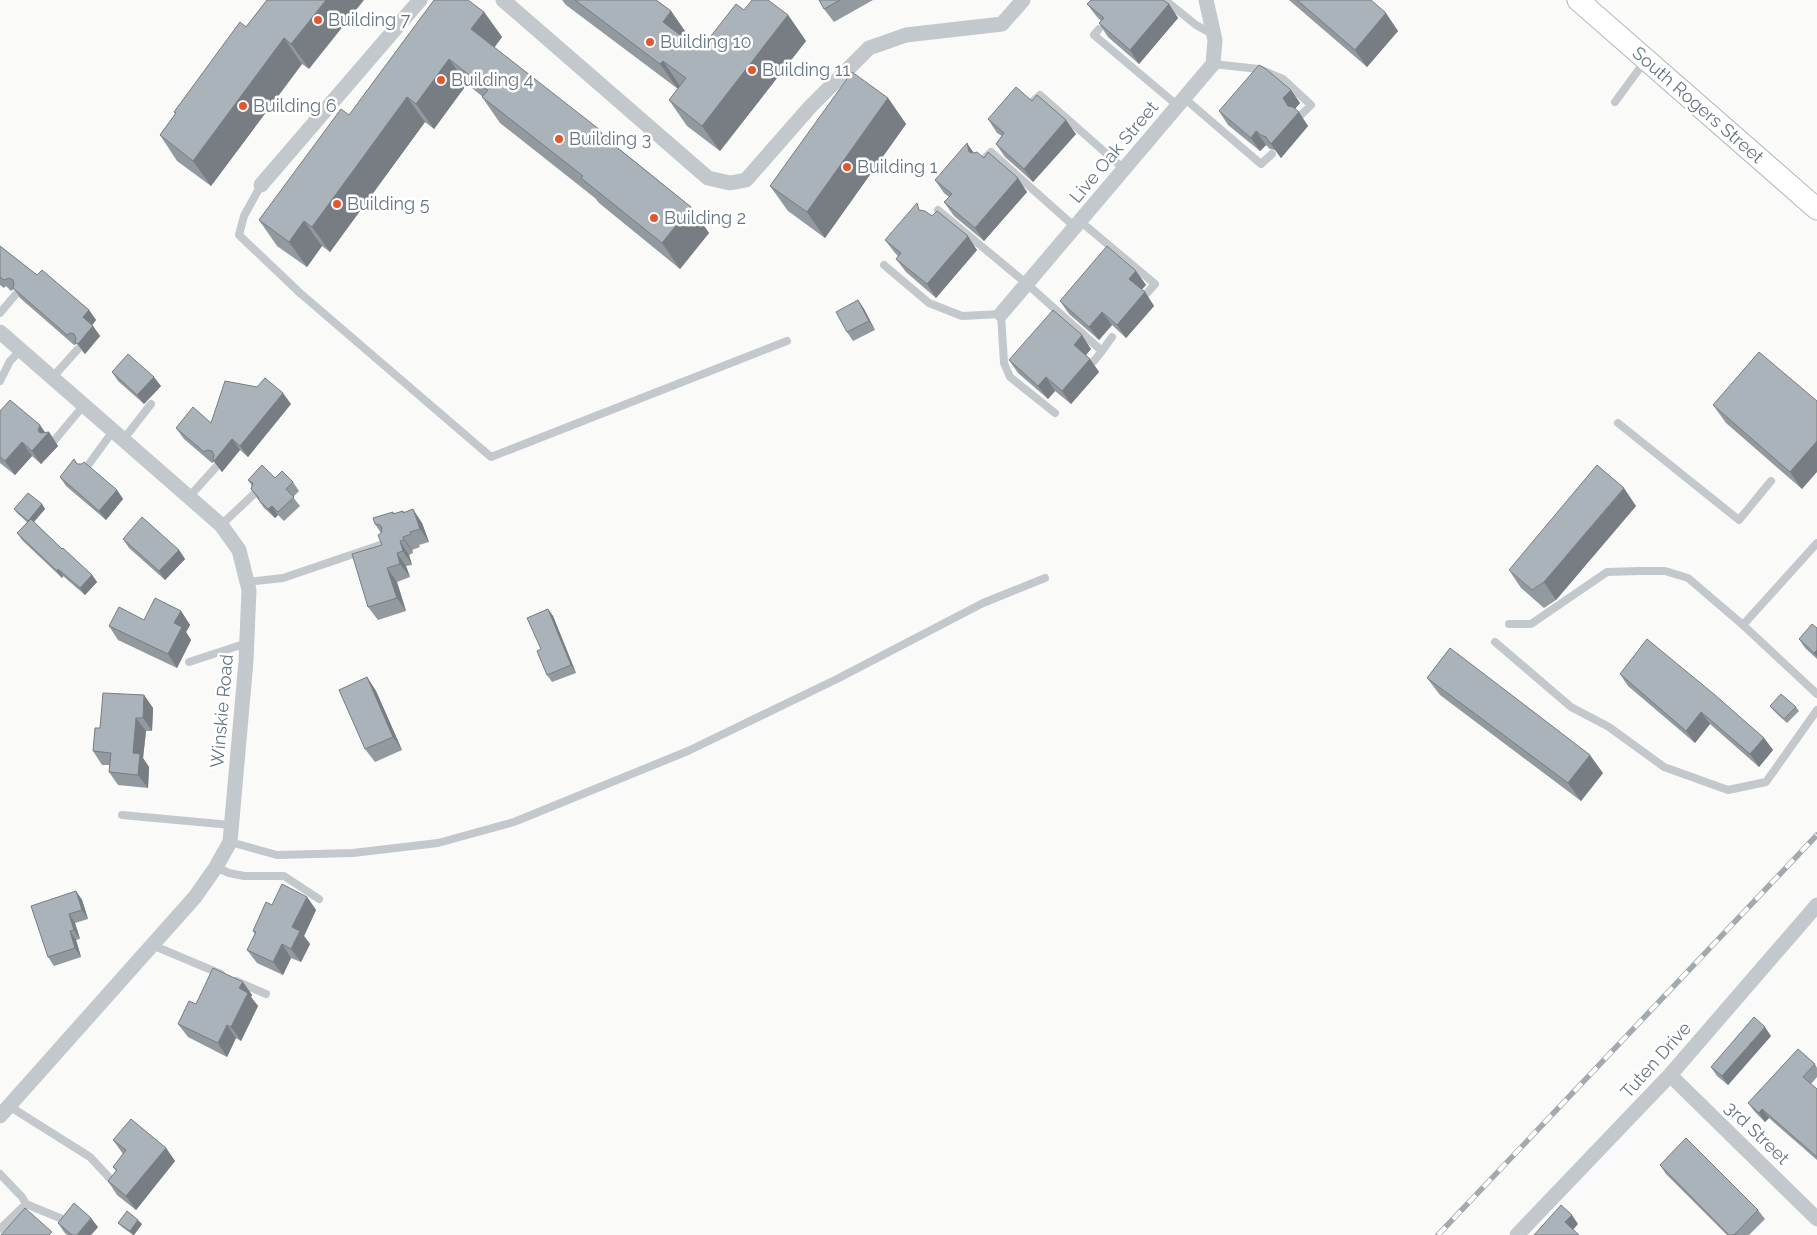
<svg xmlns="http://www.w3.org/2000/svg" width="1817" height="1235" font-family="Raleway,sans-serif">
<rect width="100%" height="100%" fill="#fafaf8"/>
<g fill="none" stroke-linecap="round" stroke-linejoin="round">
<defs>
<path id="secondary" d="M1578 0 1817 209"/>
</defs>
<!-- secondary casing -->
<use href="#secondary" stroke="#b3babf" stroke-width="23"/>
<!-- lane -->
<path stroke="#c3c8cc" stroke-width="8" d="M1165 0 1196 25 1214 35
M1099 29 1094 35 1178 106
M1213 64 1259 69 1283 79 1311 105 1301 115
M1184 98 1261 164 1272 154
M1033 101 1040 95 1124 169
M1615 102 1645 61
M983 160 991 152 1075 227
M261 185 244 216 239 235 300 293 491 457 787 341
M938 210 1027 284 1102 351 1094 361
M1080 221 1155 284 1147 293
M884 265 929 303 962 316 1001 314 1004 363 1010 377 1055 413
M0 313 16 294
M1102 351 1112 337
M52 378 78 349
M0 381 10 361 21 350
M1618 423 1739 520 1771 481
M123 440 151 404
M53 442 84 405
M86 468 113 431
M189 497 216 467
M221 525 254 494
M1817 543 1743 625 1817 694
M247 582 283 578 386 543
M1509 624H1531L1607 572 1640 571H1665L1688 578 1743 625
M1495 642 1571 707 1609 727 1664 767 1728 790 1766 782 1817 710
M189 662 247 643
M122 815 231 825
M230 842 277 855 353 853 438 843 514 822 688 751 837 679 983 603 1045 578
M216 867 229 873 244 876H284L319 899
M152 945 221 974
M236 981 266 994
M9 1106 90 1157 117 1186
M0 1174 22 1197 26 1204 67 1221
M0 1229 26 1204"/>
<!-- street -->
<path stroke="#c3c8cc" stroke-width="15" d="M503 0 708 178 730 183 746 180 810 107 869 48 906 35 1002 24 1023 0
M261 185 420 0
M1001 314 1213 64 1215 40 1206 0
M0 332 221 525 239 550 249 590 246 661 230 842 216 867 195 897 0 1116
M1670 1075 1817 1219
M1517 1235 1670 1075 1817 905"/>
<!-- secondary -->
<use href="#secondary" stroke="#fff" stroke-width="21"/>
<defs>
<path id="rail" d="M1438 1235 1817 835"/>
</defs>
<!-- rail casing -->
<use href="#rail" stroke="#a2aab0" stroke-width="5.5"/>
<!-- rail -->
<use href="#rail" stroke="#fff" stroke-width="4" stroke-dasharray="11" stroke-linecap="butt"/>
</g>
<!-- wall -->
<path fill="#929a9f" d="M267 0 309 69 302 64 211 186 177 161 160 135 175 114 174 112 246 27Z
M562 0H656L671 11 689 37 687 40 700 50 744 10 788 15 806 41 720 151 687 126 669 100 678 89 566 5Z
M819 0H873L834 22 824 9Z
M1289 0H1371L1398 31 1367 67Z
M1087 4H1169L1178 18 1139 64 1108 37 1099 23 1101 21 1097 17Z
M484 12 502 37 494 47 691 207 709 233 680 269 599 203 595 198 500 123 482 97H483L467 84 434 129 425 122 330 252 322 246 307 267 277 246 259 220 349 115Z
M1291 90 1300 103 1295 109 1308 126 1281 158 1275 150 1270 149 1266 145 1260 151 1228 125 1219 111Z
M888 98 906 124 825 238 788 211 770 186Z
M1032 101 1076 134 1033 182 1005 157 996 144 1002 136 997 133 988 119Z
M974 153 984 158 1027 192 984 241 954 216 944 202 949 197 944 193 935 180Z
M921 210 932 216 977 250 936 298 906 272 896 259 898 256 895 253 885 240Z
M0 246 37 275 89 310 96 320 92 325 100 336 85 354 83 352 77 344 74 345 20 298 14 289 11 291 6 286 4 288 0 285Z
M1136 271 1146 285 1141 289 1145 292 1154 306 1126 338 1112 325 1099 340 1069 314 1060 301Z
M858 300 864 309 875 330 853 341 847 332Z
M1091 349 1086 355 1090 359 1099 372 1071 404 1055 391 1048 399 1018 373 1009 360Z
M112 372 161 386 144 404 118 381Z
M1817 401 1802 489 1726 423 1713 405Z
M291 404 248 457 240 450 222 472 214 462 212 463 184 439 176 428 211 423Z
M0 411 45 433 49 432 58 446 41 464 32 456 15 475 0 463Z
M74 459 77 464 117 490 123 499 106 520 66 486 60 477Z
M275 478 293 482 299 491 293 497 300 506 284 521 278 515 275 518 264 508 251 489 252 486 248 480Z
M42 504 45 509 34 522 62 549 92 575 97 582 85 595 63 576 62 578 22 540 17 533 27 522 17 513 14 509Z
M1636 506 1556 600 1544 608 1521 588 1509 570Z
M403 511 404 512 422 523 429 542 419 545 420 547 412 550 413 553 409 555 412 565 406 566 410 577 397 582 406 611 378 620 368 607 382 545 381 533 375 524 393 512 394 514Z
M123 539 179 550 185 559 165 580 129 548Z
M548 609 553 616 576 673 552 682 547 675 541 649Z
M181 611 190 625 186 632 191 640 177 668 118 640 109 626 144 620Z
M1817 628V659L1805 648 1799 639Z
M1620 674 1764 738 1773 750 1759 767 1710 724 1695 743 1628 686Z
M367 677 376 691 402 750 375 762 365 749Z
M1427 678 1603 773 1581 801 1440 695Z
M144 695 153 708 152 731H146L143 758 149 767 148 788 118 785 109 772 110 765H102L93 751 100 728Z
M1770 706 1796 707 1799 711 1787 723 1773 710Z
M76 891 82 900 88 919 75 923 80 939 76 940 81 957 54 966 48 957Z
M307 897 316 910 304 936 310 944 301 962 291 958 283 975 257 963 247 950 255 934 253 931 272 905Z
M243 982 252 995 251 997 258 1006 241 1041 236 1038 227 1057 188 1037 178 1024 196 1004Z
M1771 1036 1728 1085 1717 1076 1711 1067Z
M1815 1064 1817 1068V1077L1811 1084 1817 1089V1160L1769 1118 1765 1122 1755 1112 1748 1103Z
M113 1140 166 1148 175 1161 136 1210 117 1195 108 1181 116 1171 113 1167 123 1154Z
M1660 1165 1758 1210 1765 1219 1749 1235H1727L1666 1174Z
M58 1223 98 1227 91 1235H67L64 1232Z
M118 1223 142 1224 134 1235H133L122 1227Z"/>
<!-- shaded-wall -->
<path fill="#777d82" d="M326 0H364L309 69 291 44Z
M1169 4 1178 18 1139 64 1130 50Z
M671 11 689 37 681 47 663 22Z
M484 12 502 37 489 55 471 29Z
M1386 13 1398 31 1367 67 1355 50Z
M788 15 806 41 720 151 702 126Z
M284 38 302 64 211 186 193 161Z
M449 59 467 84 434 129 416 104Z
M663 61 680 86 678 89 660 64Z
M1291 90 1300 103 1292 112H1299L1308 126 1281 158 1271 144 1283 98Z
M407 97 425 122 330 252 312 227Z
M888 98 906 124 825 238 807 212Z
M1066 120 1076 134 1033 182 1024 169Z
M600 130 618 156 599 133Z
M1256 131 1266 145 1260 151 1251 138Z
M967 143 976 156 969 152Z
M1018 178 1027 192 984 241 975 228Z
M691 207 709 233 680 269 662 243Z
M304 221 322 246 307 267 289 242Z
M968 236 977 250 936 298 927 284Z
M1136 271 1146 285 1139 293 1129 279Z
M1145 292 1154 306 1126 338 1117 325Z
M858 300 864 309 875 330 869 321Z
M89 310 96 320 90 328 83 317Z
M1102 312 1112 325 1099 340 1089 327Z
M93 326 100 336 85 354 78 344Z
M1082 335 1091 349 1083 358 1074 345Z
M1090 359 1099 372 1071 404 1062 391Z
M154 377 161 386 144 404 137 395Z
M1046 377 1055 391 1048 399 1038 386Z
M283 393 291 404 248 457 240 446Z
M40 425 47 435 49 432 58 446 41 464 32 451Z
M232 439 240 450 222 472 214 461Z
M1817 441V472L1802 489 1790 472Z
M22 442 32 456 15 475 5 461Z
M1624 488 1636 506 1556 600 1544 582Z
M117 490 123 499 106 520 99 511Z
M42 504 45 509 31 525 28 521Z
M272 506 278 515 275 518 268 509Z
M413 509 422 523 429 542 420 529Z
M403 537 412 550 413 553 404 540Z
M400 541 409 555 412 565 403 551Z
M179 550 185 559 165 580 159 571Z
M397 553 406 566 410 577 400 564Z
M387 568 397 582 406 611 397 598Z
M58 569 63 576 62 578 57 571Z
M92 575 97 582 85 595 80 588Z
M548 609 553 616 576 673 571 665Z
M181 611 190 625 186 632 191 640 177 668 168 654 174 623Z
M1817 650V657L1814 653Z
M367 677 376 691 402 750 393 737Z
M144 695 153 708 152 731 143 718Z
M1701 712 1710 724 1695 743 1686 731Z
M136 718 146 731 143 758 149 767 148 788 138 775 133 753Z
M1764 738 1773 750 1759 767 1750 754Z
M1590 755 1603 773 1581 801 1568 783Z
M76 891 82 900 88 919 82 910Z
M307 897 316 910 304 936 310 944 301 962 291 949 292 927Z
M69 914 75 923 80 939 74 930Z
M70 931 76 940 81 957 75 948Z
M282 944 291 958 283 975 273 962Z
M243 982 252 995 251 997 258 1006 241 1041 231 1027 239 988Z
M227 1025 236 1038 227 1057 218 1043Z
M1765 1027 1771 1036 1728 1085 1722 1076Z
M1762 1109 1769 1118 1765 1122 1759 1113Z
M166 1148 175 1161 136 1210 126 1196Z
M1572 1215 1578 1224 1572 1231 1565 1222Z
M91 1218 98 1227 91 1235H77Z
M138 1220 142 1224 134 1235H133L130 1231Z"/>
<!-- building -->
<path fill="#aab3b9" stroke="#777d82" d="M267 0H326L291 44 284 38 193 161 160 135 176 113 174 112 240 22 246 27Z
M434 0H468L484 12 471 29 600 130 599 133 691 207 662 243 581 178 583 176 482 97 488 90 449 59 416 104 407 97 312 227 304 221 289 242 259 220 341 109 349 115Z
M575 0H656L671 11 663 22 700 50 736 4 744 10 752 0H768L788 15 702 126 669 100 686 78 663 61 660 64Z
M819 0H840L824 9Z
M1091 0H1163L1169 4 1130 50 1099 23 1104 18 1087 4Z
M1297 0H1371L1386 13 1355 50Z
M1259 65 1266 69 1291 90 1283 98 1288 106 1293 107 1299 112 1271 144 1266 137 1261 135 1256 131 1251 138 1219 111Z
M852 72 888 98 807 212 770 186Z
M1016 87 1032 101 1037 95 1066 120 1024 169 996 144 1004 133 988 119Z
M967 143 969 152 974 153 977 152 984 158 988 152 1018 178 975 228 944 202 952 194 935 180Z
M917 203 919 210 925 211 932 216 937 211 968 236 927 284 896 259 901 253 885 240Z
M0 246 37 275 42 270 89 310 83 317 93 326 78 344 75 342 76 338 74 334 70 333 67 335 13 288 14 284 13 280 9 278 4 280 0 277Z
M1107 246 1136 271 1129 279 1145 292 1117 325 1102 312 1089 327 1060 301Z
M858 300 869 321 847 332 836 312Z
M1053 310 1082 335 1074 345 1090 359 1062 391 1046 377 1038 386 1009 360Z
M1759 352 1817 401V441L1790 472 1713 405Z
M128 354 154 377 137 395 112 372Z
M265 378 283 393 240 446 232 439 214 461 213 459 214 455 212 451 207 450 204 452 176 428 193 407 211 423 225 381 257 387Z
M10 400 40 425 38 430 40 433 49 432 32 451 22 442 5 461 0 457V411Z
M74 459 77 464H82L84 462 117 490 99 511 60 477Z
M262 465 275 478 282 471 293 482 286 489 294 497 278 512 272 506 268 509 258 499 259 498 251 489 253 483 248 480Z
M1597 465 1624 488 1544 582 1532 590 1509 570Z
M28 493 42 504 28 521 14 509Z
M413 509 420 529 410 532 411 534 403 537 404 540 400 541 403 551 397 553 400 564 387 568 397 598 368 607 352 554 382 545 378 535 381 533 382 528 380 525 375 524 373 518 393 512V514L403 511V513Z
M142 517 179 550 159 571 123 539Z
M31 519 62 549 63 548 92 575 80 588 58 569 57 571 17 533Z
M155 598 181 611 174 623 182 627 168 654 109 626 119 607 144 620Z
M548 609 571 665 547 675 537 651 541 649 527 618Z
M1812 624 1817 628V650L1814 653 1799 639Z
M1647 639 1715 695 1764 738 1750 754 1701 712 1686 731 1620 674Z
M1450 648 1590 755 1568 783 1427 678Z
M367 677 393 737 365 749 339 690Z
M103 693 144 695 143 718H136L133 753 140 754 138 775 109 772 111 753 93 751 95 728H100Z
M1781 694 1796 707 1784 719 1770 706Z
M282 884 307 897 292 927 300 931 291 949 282 944 273 962 247 950 256 932 253 931 266 902 272 905Z
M76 891 82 910 69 914 74 930 70 931 75 948 48 957 31 906Z
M213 968 243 982 239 988 248 993 231 1027 227 1025 218 1043 178 1024 189 1001 196 1004Z
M1754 1017 1765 1027 1722 1076 1711 1067Z
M1798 1049 1815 1064 1803 1077 1817 1089V1157L1762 1109 1759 1113 1748 1103Z
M131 1119 166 1148 126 1196 108 1181 117 1170 113 1167 126 1150 113 1140Z
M1686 1138 1758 1210 1734 1235H1729L1660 1165Z
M74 1203 91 1218 77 1235H72L58 1223Z
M1561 1205 1572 1215 1565 1222 1579 1235H1534Z
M25 1208 52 1232 49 1235H1Z
M127 1211 138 1220 130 1231 118 1223Z"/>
<!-- markers -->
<g fill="#e4572e" stroke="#fff" stroke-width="2">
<circle cx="318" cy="20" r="5"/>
<circle cx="650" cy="42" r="5"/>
<circle cx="752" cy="70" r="5"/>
<circle cx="441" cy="80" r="5"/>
<circle cx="243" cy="106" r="5"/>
<circle cx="559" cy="139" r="5"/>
<circle cx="847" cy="167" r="5"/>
<circle cx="337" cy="204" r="5"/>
<circle cx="654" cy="218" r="5"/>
</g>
<g text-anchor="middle" stroke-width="5" stroke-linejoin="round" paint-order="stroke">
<!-- poi labels -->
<g font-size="18" fill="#657683" stroke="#fff" text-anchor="start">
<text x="328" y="26">Building 7</text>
<text x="660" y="48">Building 10</text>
<text x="762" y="76">Building 11</text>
<text x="451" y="86">Building 4</text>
<text x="253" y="112">Building 6</text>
<text x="569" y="145">Building 3</text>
<text x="857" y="173">Building 1</text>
<text x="347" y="210">Building 5</text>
<text x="664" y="224">Building 2</text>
</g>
<!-- street labels -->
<g font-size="18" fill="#657683" stroke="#fff">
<text transform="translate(1698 105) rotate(41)" y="6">South Rogers Street</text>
<text transform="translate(1114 152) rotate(-50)" y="6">Live Oak Street</text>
<text transform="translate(222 711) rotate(-85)" y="6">Winskie Road</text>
<text transform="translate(1656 1060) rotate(-48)" y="6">Tuten Drive</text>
<text transform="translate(1757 1133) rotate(44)" y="6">3rd Street</text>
</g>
</g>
</svg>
